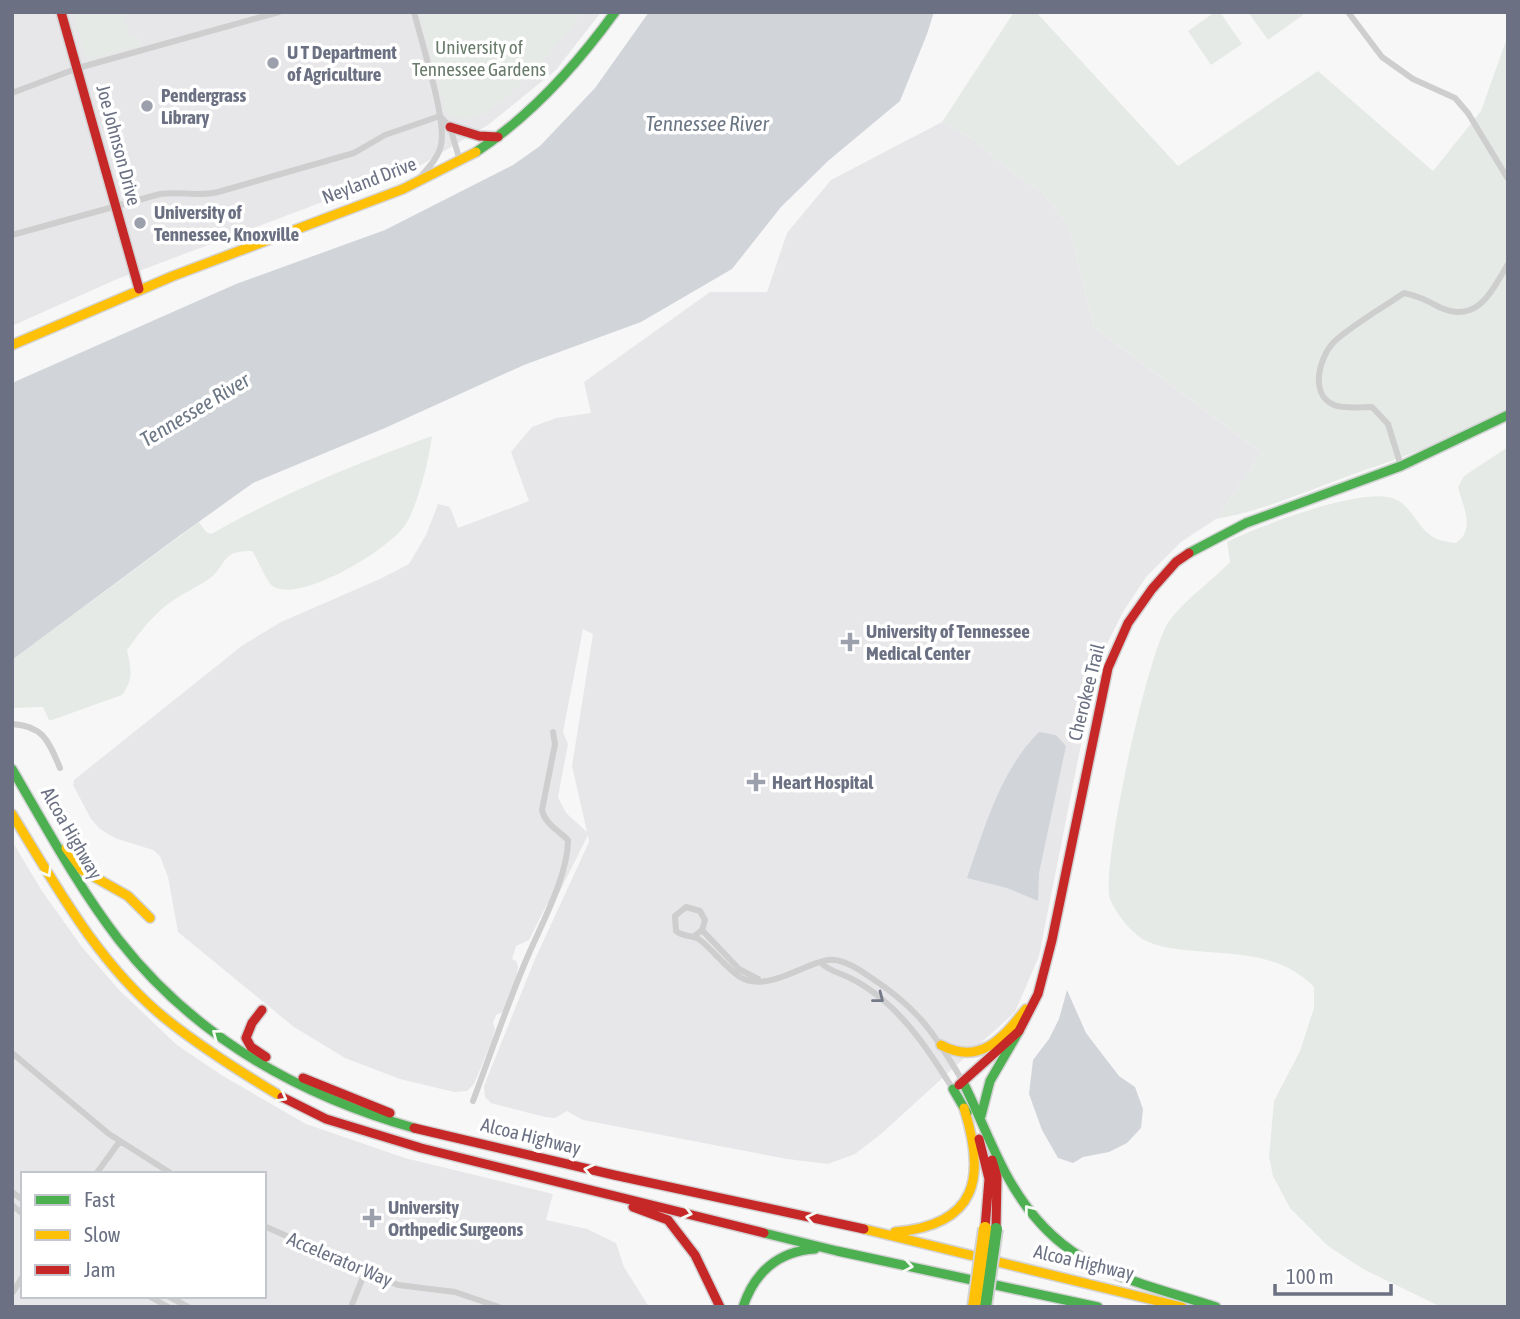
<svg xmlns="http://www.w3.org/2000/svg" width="1520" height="1319" font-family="'Asap Condensed',sans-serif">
<rect width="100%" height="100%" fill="#f7f7f7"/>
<!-- built -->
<path fill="#e7e7e9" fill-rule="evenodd" d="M12 12H601L556 70 488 125 421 165 115 280 12 326Z
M942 122 971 138 1012 172 1043 193 1069 226 1094 327 1262 453 1216 519 1181 542 1146 577 1123 612 1104 650 1090 699 1039 956 1015 1012 881 1134 855 1154 828 1164 787 1159 583 1120 567 1111 555 1118 545 1117 491 1103 485 1097 484 1086 535 959 589 842 588 835 554 903 547 904 529 940 516 946 512 959 516 961 518 966 517 976 503 1012 496 1015 493 1023 495 1029 491 1043 474 1084 467 1091 454 1092 400 1079 345 1058 294 1027 178 932 168 877 160 856 153 850 115 838 100 829 91 819 73 785 74 780 243 645 281 622 380 579 409 564 426 535 438 504 450 507 458 528 529 501 511 452 532 427 556 418 591 413 584 382 710 292H767L787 233 831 180ZM583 629 593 634 572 766 587 832 566 813 558 797 568 744 563 732Z
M12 841 42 891 82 947 120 991 177 1045 223 1076 306 1124 405 1158 553 1194 546 1220 587 1229 616 1243 624 1267 649 1307H12ZM23 1174H264V1296H23Z"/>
<!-- green -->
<path fill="#e6eae6" d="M70 12H123L130 37 139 36 141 45 88 59 84 53 74 14Z
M420 12H583C565 37 502 112 473 118 466 119 458 118 451 117L446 111Z
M1014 12H1036L1178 166 1318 71 1433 171 1481 111 1508 35V408C1461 437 1406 456 1354 474 1308 490 1264 511 1216 519L1262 453 1094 327 1069 226 1043 193 1012 172 971 138 942 122Z
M1215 12H1220L1242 44 1211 65 1188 31Z
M1248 12H1301L1303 15 1268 40Z
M432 436C429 460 418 504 406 524 390 549 303 602 274 587 267 584 258 559 252 551 220 550 227 566 209 579 194 589 177 596 163 608 149 620 137 636 127 650 131 668 134 679 122 695L52 720H49L43 707 12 708V660L199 522 206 532 211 534C281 494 356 464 432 436Z
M1508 447V1307H1441L1363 1269 1328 1246 1290 1208 1273 1176 1269 1157 1274 1101 1300 1051 1314 1008V987C1278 951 1232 955 1185 950 1172 949 1156 946 1144 940 1131 932 1116 914 1110 899 1100 868 1149 648 1169 621 1186 598 1211 582 1230 562L1227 542C1259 526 1358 488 1392 498 1412 504 1417 529 1435 538 1441 541 1449 542 1456 543 1476 529 1463 507 1458 487L1464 476Z"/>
<!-- water -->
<path fill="#d1d4d9" d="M649 12H934L927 34 900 101 828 161 781 207 732 269 641 322 524 365 385 428 253 483 179 536 12 660V383L236 284 385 230 513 165 540 146 595 88Z
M1039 732 1056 735 1066 746 1039 873 1038 901 1007 888 967 878C985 827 1000 771 1039 732Z
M1067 990 1086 1033 1119 1076 1135 1087 1143 1109 1141 1128 1127 1143 1109 1152 1083 1157 1073 1163 1058 1158 1042 1130 1029 1094 1033 1060 1049 1039 1059 1019Z"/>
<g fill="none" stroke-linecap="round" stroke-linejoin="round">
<defs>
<path id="fast" d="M476 152C532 115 576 66 615 12
M1189 553 1246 523 1401 466 1508 415
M12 769C46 827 78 887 119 940 194 1036 298 1095 414 1128
M963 1082C978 1112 990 1144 1006 1174 1057 1269 1122 1277 1216 1307
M953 1089 967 1113
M981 1116 990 1081 1019 1031
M764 1233 837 1251 1098 1307
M743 1307C754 1273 778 1251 815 1249"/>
<path id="slow" d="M12 345 173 276 403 189 476 152
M12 814C56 886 99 965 166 1019 202 1048 242 1073 282 1097
M66 848 82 870 128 896 150 918
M941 1045C980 1066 1003 1038 1026 1009
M864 1229 1182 1307
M895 1232C978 1225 986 1177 964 1108"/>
<path id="jam" d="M61 12 139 289
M450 127 479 136 498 137
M262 1010 252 1023 246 1038 251 1047 266 1057
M303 1078 390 1113
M959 1085 1019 1031 1038 994 1052 940 1108 668 1128 623 1152 589 1176 562 1189 553
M282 1097 326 1119 421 1148 764 1233
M414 1128 614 1175 864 1229
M979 1139 989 1179 985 1228
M992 1160 997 1177 996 1229
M633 1207 668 1220 695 1255 720 1307"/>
</defs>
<!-- fast casing -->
<use href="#fast" stroke="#d3d3d5" stroke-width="12"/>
<!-- slow casing -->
<use href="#slow" stroke="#d3d3d5" stroke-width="12"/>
<!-- jam casing -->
<use href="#jam" stroke="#d3d3d5" stroke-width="12"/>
<!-- street -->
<path stroke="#cececf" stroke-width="6" d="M414 12C421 41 447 120 441 145 438 159 426 170 417 181
M1348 12 1382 57 1413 79 1455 98 1468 113 1508 179
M12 93 78 68 279 12
M440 116 450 127 460 161
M12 235 160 194C180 191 197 197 218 192L354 153 385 135 440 116
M1401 466 1388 424 1372 407C1361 407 1345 409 1334 405 1308 394 1320 354 1336 340 1357 322 1382 308 1404 293 1418 296 1426 300 1439 307 1477 325 1491 292 1508 264
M12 724C44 726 49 742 60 768
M702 930 739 969 758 979
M693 937 702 930 705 920 700 911 686 907 675 916 676 931C684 938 693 934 700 940 714 951 725 967 740 977 767 993 802 964 828 960 840 958 857 968 867 975 917 1007 934 1032 963 1082
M821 963C829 971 840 973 850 978 861 983 872 991 882 999 912 1024 932 1056 953 1089
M12 1053 109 1134 172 1174
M473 1101C491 1053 507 1005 527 958 541 925 568 876 568 840 558 830 545 824 542 810L555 744 553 732
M96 1174 120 1141
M12 1192 23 1200
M12 1205 23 1214
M264 1226 398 1285 455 1292 499 1307
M13 1292 23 1276
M149 1296 168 1307
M168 1296 188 1307
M351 1307 365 1272"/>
<!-- fast -->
<use href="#fast" stroke="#4caf50" stroke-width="9"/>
<!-- slow -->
<use href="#slow" stroke="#ffc107" stroke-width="9"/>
<!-- jam -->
<use href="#jam" stroke="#c62828" stroke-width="9"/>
<defs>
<path id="fast-bridge" d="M985 1307 996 1229"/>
<path id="slow-bridge" d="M974 1307 985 1228"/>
</defs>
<!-- fast-bridge casing -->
<use href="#fast-bridge" stroke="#d3d3d4" stroke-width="16" stroke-linecap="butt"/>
<!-- slow-bridge casing -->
<use href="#slow-bridge" stroke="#d3d3d4" stroke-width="16" stroke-linecap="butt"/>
<!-- fast-bridge -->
<use href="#fast-bridge" stroke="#4caf50" stroke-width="12"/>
<!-- slow-bridge -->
<use href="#slow-bridge" stroke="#ffc107" stroke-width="12"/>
</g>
<!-- one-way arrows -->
<defs><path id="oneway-chevron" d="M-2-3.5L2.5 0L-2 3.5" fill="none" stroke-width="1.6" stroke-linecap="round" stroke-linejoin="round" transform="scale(1.75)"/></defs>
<g stroke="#f6fbf6">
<use href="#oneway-chevron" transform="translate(47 872) rotate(59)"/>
<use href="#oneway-chevron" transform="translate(217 1034) rotate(-143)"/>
<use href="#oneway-chevron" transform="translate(282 1097) rotate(29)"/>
<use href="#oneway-chevron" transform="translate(589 1170) rotate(-167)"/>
<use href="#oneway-chevron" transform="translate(1029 1210) rotate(-129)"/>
<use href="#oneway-chevron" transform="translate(687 1213) rotate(14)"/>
<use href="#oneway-chevron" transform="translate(811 1218) rotate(-168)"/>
<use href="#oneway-chevron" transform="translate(908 1266) rotate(10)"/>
</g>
<use stroke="#757a8b" href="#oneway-chevron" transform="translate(879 998) rotate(38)"/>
<!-- markers -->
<g fill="#9ca0ac" stroke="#fff" stroke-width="2.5">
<circle cx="273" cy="63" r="7"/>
<circle cx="147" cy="106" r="7"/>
<circle cx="140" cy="223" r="7"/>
<path d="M846.5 631.5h7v7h7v7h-7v7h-7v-7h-7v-7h7z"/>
<path d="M752.5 771.5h7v7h7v7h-7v7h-7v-7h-7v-7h7z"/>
<path d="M368.5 1207.5h7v7h7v7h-7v7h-7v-7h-7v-7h7z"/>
</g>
<g text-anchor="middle" stroke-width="7" stroke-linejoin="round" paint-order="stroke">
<!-- park labels -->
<g font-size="19" fill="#697b6b" stroke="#fff">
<text x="479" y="54">University of<tspan x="479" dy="22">Tennessee Gardens</tspan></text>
</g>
<!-- poi labels -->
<g font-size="19" font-weight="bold" fill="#6b7183" stroke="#fff" text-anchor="start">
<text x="287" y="59">U T Department<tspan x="287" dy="22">of Agriculture</tspan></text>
<text x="161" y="102">Pendergrass<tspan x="161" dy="22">Library</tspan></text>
<text x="154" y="219">University of<tspan x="154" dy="22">Tennessee, Knoxville</tspan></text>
<text x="866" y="638">University of Tennessee<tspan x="866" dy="22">Medical Center</tspan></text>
<text x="772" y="789">Heart Hospital</text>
<text x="388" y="1214">University<tspan x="388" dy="22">Orthpedic Surgeons</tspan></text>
</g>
<!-- street labels -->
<g font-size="19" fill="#6b7183" stroke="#fff">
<text transform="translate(119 145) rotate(75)" y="7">Joe Johnson Drive</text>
<text transform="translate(369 180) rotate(-21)" y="7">Neyland Drive</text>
<text transform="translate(1086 692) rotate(-76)" y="7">Cherokee Trail</text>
<text transform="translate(72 833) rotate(60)" y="7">Alcoa Highway</text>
<text transform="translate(531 1136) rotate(14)" y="7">Alcoa Highway</text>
<text transform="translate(340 1259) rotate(23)" y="7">Accelerator Way</text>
<text transform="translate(1084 1262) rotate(13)" y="7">Alcoa Highway</text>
</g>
<!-- water labels -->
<g font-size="21" font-style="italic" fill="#6c7785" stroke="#fff">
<text x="707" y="131">Tennessee River</text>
<text transform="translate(195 410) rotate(-31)" y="7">Tennessee River</text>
</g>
</g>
<!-- border -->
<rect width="1520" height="1319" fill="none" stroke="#6b7183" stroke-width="28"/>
<!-- legend -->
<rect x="21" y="1172" width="245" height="126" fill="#ffffff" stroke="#c4c6cd" stroke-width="2"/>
<rect x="35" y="1195" width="35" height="10" fill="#4caf50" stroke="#c4c6cd" stroke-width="2"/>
<text x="84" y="1207" font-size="21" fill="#6b7183">Fast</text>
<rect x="35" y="1230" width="35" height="10" fill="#ffc107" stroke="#c4c6cd" stroke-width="2"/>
<text x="84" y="1242" font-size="21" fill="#6b7183">Slow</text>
<rect x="35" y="1265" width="35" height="10" fill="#c62828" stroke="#c4c6cd" stroke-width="2"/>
<text x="84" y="1277" font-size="21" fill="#6b7183">Jam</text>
<!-- scale -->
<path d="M1275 1284v10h116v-10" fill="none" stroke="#6b7183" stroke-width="3.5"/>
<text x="1286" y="1284" font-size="21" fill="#6b7183" stroke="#ffffff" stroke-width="5" paint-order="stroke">100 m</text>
</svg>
